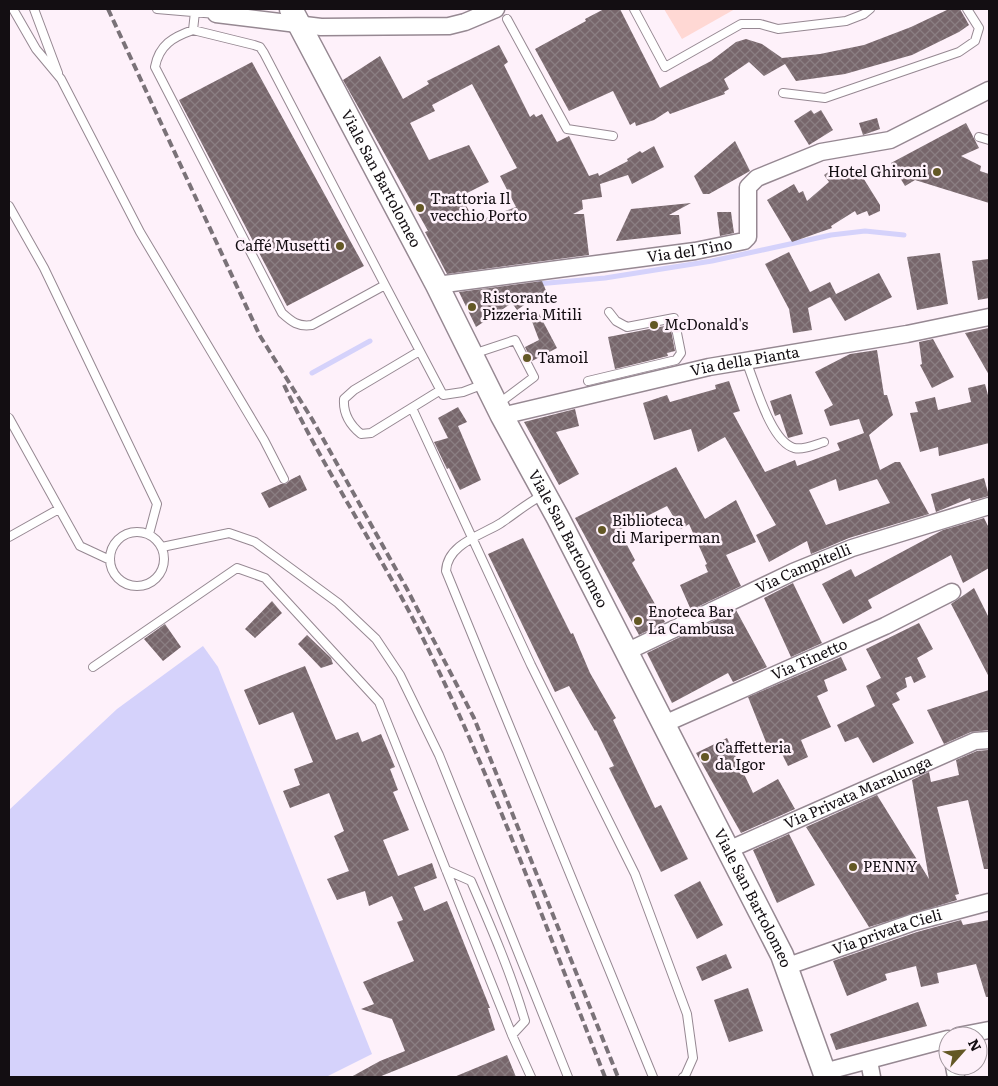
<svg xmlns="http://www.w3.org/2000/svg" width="998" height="1086" font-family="Literata,serif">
<defs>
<pattern id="building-cross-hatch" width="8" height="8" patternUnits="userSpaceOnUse" patternTransform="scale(1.25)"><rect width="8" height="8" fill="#77666b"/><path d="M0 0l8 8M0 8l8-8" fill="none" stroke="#8a7e82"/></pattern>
</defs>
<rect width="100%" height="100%" fill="#fef1fa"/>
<!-- pitch -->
<path fill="#ffd8d4" d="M664 9H735L682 39Z"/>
<!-- water -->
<path fill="#d5d2fb" d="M203 646 218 667 372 1054 326 1077H9V810L117 709Z"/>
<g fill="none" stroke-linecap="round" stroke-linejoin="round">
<!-- stream -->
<path stroke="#d5d2fb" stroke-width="5" d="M537 284 605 278 712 261 831 235 865 231 904 235
M312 373 370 341"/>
</g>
<!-- building -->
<path fill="url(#building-cross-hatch)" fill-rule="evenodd" d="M604 9H620L660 88 711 61 736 42 746 39 762 44 782 58 820 54 864 45 911 27 949 9H960L969 25 959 32 912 55 845 74 796 81 785 64 764 76 749 62 724 79 729 89 724 92 725 94 670 114 668 111 654 120 636 126 635 122 630 125 613 91 569 111 535 49 586 21 585 19Z
M499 45 508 62 504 65 530 117 534 114 536 117 542 114 557 142 569 136 589 176 598 173 599 176 628 161 627 159 640 151 642 153 654 146 664 167 632 184 628 175 600 184 602 197 582 200 583 209 573 214H584L589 255 447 274 425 232 428 231 343 80 380 56 403 99 429 84 427 81ZM472 84 517 168 500 176 516 207 475 222 461 196 489 182 469 145 429 160 410 123 435 111 432 105Z
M252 62 364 266 287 306 179 100Z
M811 110 814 114 821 110 833 130 809 145 794 121Z
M877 118 880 129 863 135 859 123Z
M966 123 979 148 961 156 981 166 980 171 989 174V203L915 180 905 186 891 163Z
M735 141 750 171 709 194H703L694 176Z
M835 167 838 173 847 167 850 171 857 168 880 205V211L869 216 867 211 857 215 855 211 831 226 832 228 792 242 767 200 794 184 799 193 803 191 807 201 829 182 824 175Z
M691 203 669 215H679L681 234 616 241 631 209Z
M717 212H731L734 233 720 236Z
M789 252 810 292 830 282 836 294 808 308 812 330 793 333 789 309 765 264Z
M940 253 948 304 917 310 907 257Z
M989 259V298L978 300 972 261Z
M879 273 892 297 845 321 830 297Z
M542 281 547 293 526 301 527 303 517 310 512 303 476 327 459 292Z
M538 312 557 348 532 361 525 347 539 340 530 316Z
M670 325 675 351 667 353 668 356 615 369 608 337Z
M989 328V375L965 333Z
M933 339 954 377 932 388 920 365 922 364 919 342Z
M877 350 884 395H887L893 415 869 435 880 470 895 462H900L929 514 849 538 811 554 807 541 769 562 756 535 776 525 725 437 698 452 691 429 654 440 643 403 667 395 670 402 716 389 715 385 729 381 740 411 733 413 765 472 795 460 797 466 840 450 837 443 864 433 859 419 830 426 824 410 833 405 815 372 850 354ZM836 479 839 491 877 479 890 503 826 525 809 490Z
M985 384 989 399V443L939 456 938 447 920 452 910 413 918 412 915 402 935 397 938 410 971 402 968 388Z
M791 394 803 434 788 438 780 414 775 416 770 401Z
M458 407 467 422 458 426 481 480 460 490 449 468 447 469 434 442 448 438 438 418Z
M575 409 579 426 556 432 579 474 559 485 524 422Z
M676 467 705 519 736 500 756 542 726 555 741 586 691 610 680 585 708 572 705 565 707 564 689 524 681 529 667 506 619 530 635 560 632 563 665 622 639 635 575 518Z
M300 475 307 490 269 508 261 493 281 484H286L290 480Z
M984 478 989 496 971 501 970 498 936 512 931 494Z
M984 518 989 528V568L963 583 951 555 868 600 872 608 843 624 822 584 851 569 855 577 943 530Z
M523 538 571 634 573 633 590 673 616 718 613 720 655 808 661 805 688 859 661 872 609 768 614 766 596 730 595 731 569 686 555 692 488 554Z
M793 583 822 643 791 657 764 598Z
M974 588 989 618V677L951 604Z
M272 601 282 613 255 638 245 629Z
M736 610 767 667 733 682 728 673 672 703 647 653Z
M919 623 933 649 917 658 926 677 914 683 911 676 905 678 907 687 896 693 900 700 892 704 914 743 873 763 858 737 845 742 837 725 875 706 866 686 881 678 866 649Z
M165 624 181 647 163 661 144 639Z
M307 635 331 658 333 664 321 668 298 644Z
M841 657 847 670 824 680 828 691 817 696 831 727 801 740 808 757 788 766 777 744 768 747 748 697Z
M305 666 336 740 358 732 362 742 381 734 395 767 390 769 398 790 393 792 409 830 383 840 398 876 432 863 437 878 414 887 424 911 447 901 490 1008H488L495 1030 379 1077H351L380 1061 405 1051 392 1019 361 1009 374 1004 363 982 414 961 397 922 403 920 392 896 369 906 365 891 337 900 327 879 349 871 334 836 344 831 329 793 290 808 283 791 300 785 294 769 313 762 293 712 259 725 244 690Z
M989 690V730L971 732 944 744 927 710Z
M727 738 753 793 778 779 795 809 741 833 696 753Z
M988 750 989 869H984L968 800 937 807 959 894 955 895 957 900 869 927 806 827 877 795 929 879 912 780 929 772 931 782 959 775 956 760 977 751Z
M789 834 815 885 777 903 753 850Z
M700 881 723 925 697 939 674 895Z
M961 920 963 925 989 920V997H986L976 964 937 973 939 983 921 987 916 966 885 974 887 980 847 996 833 961 917 932Z
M726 954 732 968 702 981 696 967Z
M748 988 763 1031 729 1042 714 1000Z
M918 1002 927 1026 836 1050 830 1034Z
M507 1055 516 1077H454Z"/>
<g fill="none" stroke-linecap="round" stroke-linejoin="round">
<defs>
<path id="lane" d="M13 9 36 49 61 79 140 232 264 440 284 479
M34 9 58 73
M157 9 216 14
M634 9 665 67 741 24H760L778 29 846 21 864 14 870 9
M507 19 567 129 613 136
M193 30 254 45 260 47 264 53 385 285 312 325C298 327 292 322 282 313L155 67C159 45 173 37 193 30Z
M193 30 195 12
M783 93 825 98 959 52 975 41 979 28 967 9
M979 137 989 140
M9 206 44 268 157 504 149 534
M385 285 443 395 463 392 484 384
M418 352 354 390 344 399C343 414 350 425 361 434L371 433 439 391
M473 354 515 340 534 377 498 404
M746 361C755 382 770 441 794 448 804 450 814 445 824 442
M588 381 676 360 681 353 674 318 627 327 616 321 609 312
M412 408 531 665 635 874 687 1014 693 1058 685 1076 683 1077
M9 418 80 546 110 560
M543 495C527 503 516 513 501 523 482 535 447 544 446 571L653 1077
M110 559a27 27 0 1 1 54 0a27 27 0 1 1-54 0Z
M9 537 59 509
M162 547 229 533 255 542 338 603 376 639 400 675 439 755 568 1077
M93 667 237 568 265 578 379 702 512 1035 531 1077
M446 870 471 881C491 927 511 973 525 1021L512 1035"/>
<g id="street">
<path d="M216 14 321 27 449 26 465 22 496 9"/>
<path id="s1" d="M437 285 695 251 744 241 748 237V187L757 178 821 152 890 140 989 90"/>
<path id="s2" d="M502 416 709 367 907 334 989 317"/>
<path id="s3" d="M626 652 793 572 852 548 989 506"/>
<path id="s4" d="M664 724 885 626 952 592"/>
<path id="s5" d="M728 850 975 741 989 740"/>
<path id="s6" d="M788 966 914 922 989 902"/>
<path d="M958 1036 989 1030"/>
<path d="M869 1061 872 1077"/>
<path d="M954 1066 956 1077"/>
<path d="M824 1072 948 1039"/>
</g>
<g id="secondary">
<path id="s7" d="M291 9 437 285 502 416 558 518 782 955 826 1077"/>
</g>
</defs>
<!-- lane casing -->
<use href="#lane" stroke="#968892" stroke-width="10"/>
<!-- street casing -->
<use href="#street" stroke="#968892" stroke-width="19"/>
<!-- secondary casing -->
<use href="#secondary" stroke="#968892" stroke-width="25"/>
<!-- lane -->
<use href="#lane" stroke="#fff" stroke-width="8"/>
<!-- street -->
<use href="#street" stroke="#fff" stroke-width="16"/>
<!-- secondary -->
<use href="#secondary" stroke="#fff" stroke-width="22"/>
<!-- rail -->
<path stroke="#7a7278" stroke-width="4" stroke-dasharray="8 4" stroke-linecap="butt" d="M108 9 260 336 312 419 407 589 474 718 618 1077
M284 385C328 478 387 562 431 655 498 792 549 936 605 1077"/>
</g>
<!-- markers -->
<g fill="#635825" stroke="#fef1fa" stroke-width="2">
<circle cx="937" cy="172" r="5"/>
<circle cx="420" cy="208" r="5"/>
<circle cx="340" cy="246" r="5"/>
<circle cx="472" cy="307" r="5"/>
<circle cx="654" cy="325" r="5"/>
<circle cx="527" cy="358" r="5"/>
<circle cx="602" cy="530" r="5"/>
<circle cx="638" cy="621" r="5"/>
<circle cx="705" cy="757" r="5"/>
<circle cx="853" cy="867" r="5"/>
</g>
<g text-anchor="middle" stroke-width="5" stroke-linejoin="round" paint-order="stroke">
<!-- poi labels -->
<g font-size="15" fill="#130e12" stroke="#fef1fa" text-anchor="start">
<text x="927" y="177" text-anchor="end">Hotel Ghironi</text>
<text x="430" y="204">Trattoria Il<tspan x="430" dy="17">vecchio Porto</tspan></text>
<text x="330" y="251" text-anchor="end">Caffé Musetti</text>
<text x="482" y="303">Ristorante<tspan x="482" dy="17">Pizzeria Mitili</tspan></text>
<text x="664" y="330">McDonald's</text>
<text x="537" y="363">Tamoil</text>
<text x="612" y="526">Biblioteca<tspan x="612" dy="17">di Mariperman</tspan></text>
<text x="648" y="617">Enoteca Bar<tspan x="648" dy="17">La Cambusa</tspan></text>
<text x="715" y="753">Caffetteria<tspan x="715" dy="17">da Igor</tspan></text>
<text x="863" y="872">PENNY</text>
</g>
<!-- street labels -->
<g font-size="15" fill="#130e12" stroke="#fef1fa">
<text dy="5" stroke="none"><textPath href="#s7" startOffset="192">Viale San Bartolomeo</textPath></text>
<text dy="5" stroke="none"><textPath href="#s1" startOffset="255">Via del Tino</textPath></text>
<text dy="5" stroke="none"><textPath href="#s2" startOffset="249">Via della Pianta</textPath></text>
<text dy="5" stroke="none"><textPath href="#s7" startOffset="598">Viale San Bartolomeo</textPath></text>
<text dy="5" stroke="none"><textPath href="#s3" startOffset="196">Via Campitelli</textPath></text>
<text dy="5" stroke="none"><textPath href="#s4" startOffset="159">Via Tinetto</textPath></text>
<text dy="5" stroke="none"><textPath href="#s5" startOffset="142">Via Privata Maralunga</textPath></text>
<text dy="5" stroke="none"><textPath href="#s7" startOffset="1002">Viale San Bartolomeo</textPath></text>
<text dy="5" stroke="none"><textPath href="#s6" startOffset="105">Via privata Cieli</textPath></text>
</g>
</g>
<!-- border -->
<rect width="998" height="1086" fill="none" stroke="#130e12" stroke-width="20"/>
<!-- north arrow -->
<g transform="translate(963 1051) rotate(63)"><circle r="24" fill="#fef1fa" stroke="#a0969d"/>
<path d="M0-4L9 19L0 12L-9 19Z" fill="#635825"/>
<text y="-8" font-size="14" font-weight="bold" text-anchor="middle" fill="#130e12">N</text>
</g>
</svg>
